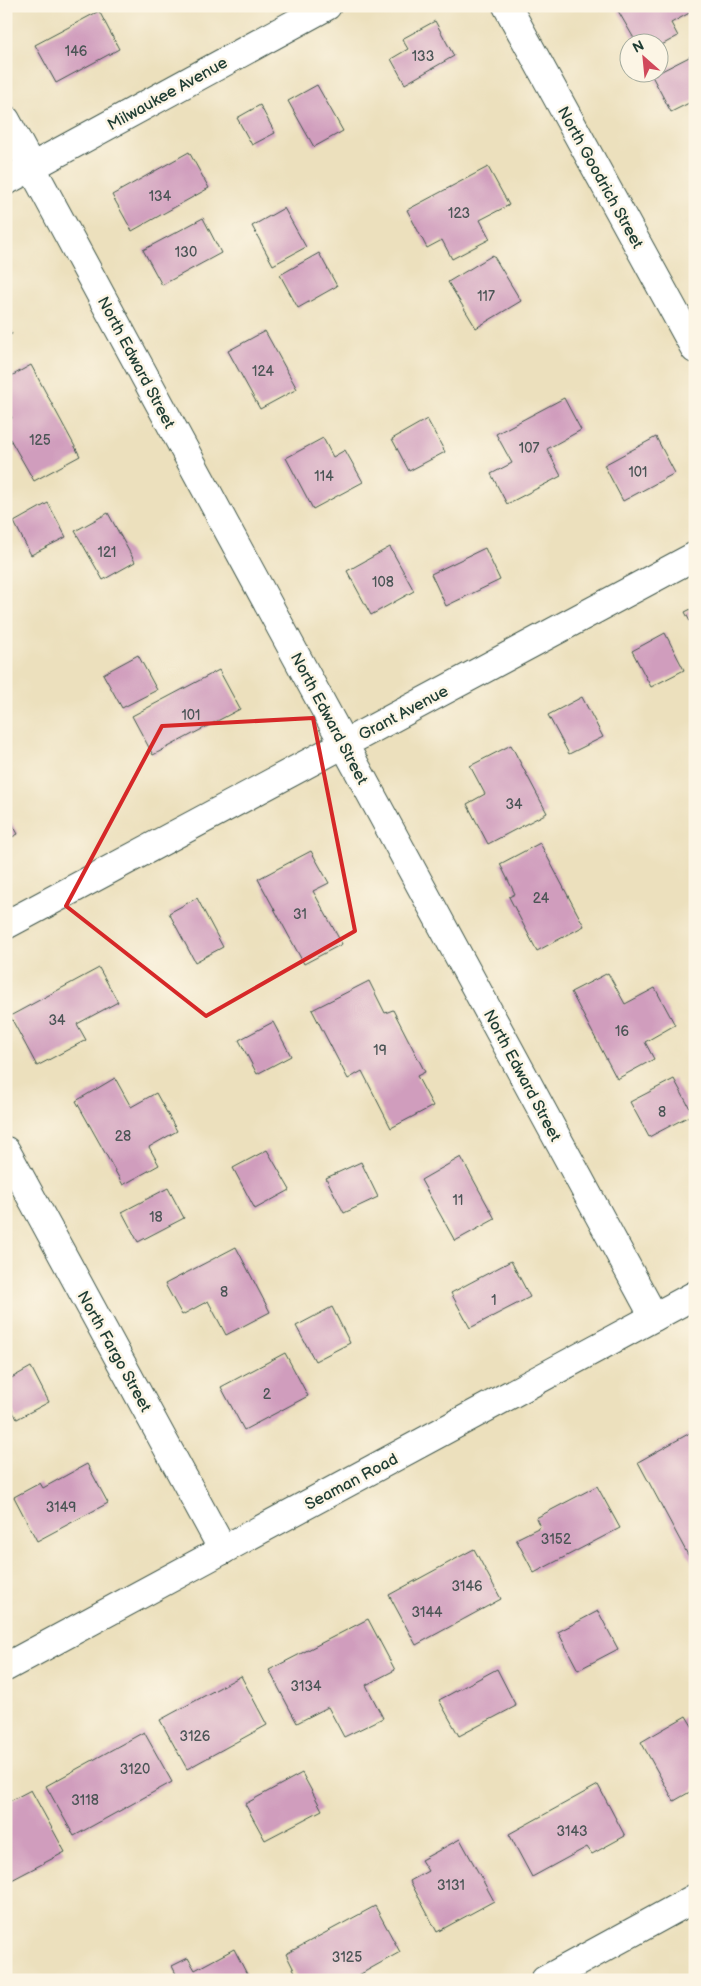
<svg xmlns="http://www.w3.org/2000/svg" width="701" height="1986" font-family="'Balsamiq Sans',sans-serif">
<rect width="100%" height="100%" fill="#fcf5e5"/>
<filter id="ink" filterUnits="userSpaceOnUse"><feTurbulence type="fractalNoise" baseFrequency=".02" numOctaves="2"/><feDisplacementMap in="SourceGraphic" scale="10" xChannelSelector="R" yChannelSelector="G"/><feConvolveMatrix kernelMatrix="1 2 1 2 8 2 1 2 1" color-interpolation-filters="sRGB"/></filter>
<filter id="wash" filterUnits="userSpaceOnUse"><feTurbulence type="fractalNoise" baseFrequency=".0096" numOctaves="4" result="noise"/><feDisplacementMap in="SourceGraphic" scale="20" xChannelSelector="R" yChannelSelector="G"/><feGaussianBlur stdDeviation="1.12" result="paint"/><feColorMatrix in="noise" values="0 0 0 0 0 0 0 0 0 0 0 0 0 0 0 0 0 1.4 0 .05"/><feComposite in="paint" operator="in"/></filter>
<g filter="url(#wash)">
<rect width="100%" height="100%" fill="#ece0bd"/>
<g id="blocks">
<!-- building -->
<path fill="#d09dbd" d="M622 6H693L695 10 671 23 678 36 658 47V42H636L617 9Z
M99 11 119 49 56 83 35 45Z
M435 21 454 56 405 84 391 59 408 49 402 39Z
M695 54V100L671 112 652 76Z
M317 85 343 131 314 147 288 101Z
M260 105 275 133 252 145 237 118Z
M189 152 209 188 132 231 112 195Z
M488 167 509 205 480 220 490 239 452 259 442 240 427 248 407 210Z
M284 208 306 247 273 265 252 226Z
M203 218 221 253 162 285 143 250Z
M319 253 337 286 298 308 280 275Z
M493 255 521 301 476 328 448 282Z
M6 324 12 334 6 337Z
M265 331 297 389 260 409 228 351Z
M31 365 80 456 34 481 6 432V421L12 418 6 407V379Z
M564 398 581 430 547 449 561 476 507 504 491 474 512 463 496 434Z
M427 419 445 452 409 471 392 439Z
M656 437 675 473 623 501 604 465Z
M323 438 333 457 345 450 363 482 313 509 286 458Z
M48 503 66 537 31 555 14 522Z
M108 513 135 562 103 580 75 531Z
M390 547 414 591 371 615 347 571Z
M485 548 500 580 446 606 431 574Z
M695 607V631L685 612Z
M665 633 684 670 651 687 632 651Z
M138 655 157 690 122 708 103 674Z
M219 670 240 709 153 755 132 716Z
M582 697 603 737 569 754 548 715Z
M511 745 547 813 488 844 467 804 485 794 470 766Z
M6 813 18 834 6 840Z
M540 843 584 926 537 951 509 897 515 894 500 864Z
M311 851 329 883 313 891 342 944 304 964 258 879Z
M197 898 223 947 195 962 169 913Z
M99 968 118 1002 77 1024 86 1040 37 1066 10 1016Z
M608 973 625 1004 655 988 675 1025 645 1042 654 1059 617 1079 571 992Z
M369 981 385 1013 393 1010 425 1072 417 1076 433 1106 391 1128 362 1071 348 1079 312 1010Z
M273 1022 291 1056 257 1074 239 1040Z
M115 1078 131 1107 156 1093 177 1131 149 1147 159 1165 123 1185 76 1101Z
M674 1079 693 1114 649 1137 630 1102Z
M267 1150 290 1190 255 1209 233 1168Z
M461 1157 495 1219 455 1241 421 1180Z
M361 1162 378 1197 344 1213 326 1178Z
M168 1188 184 1218 138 1242 122 1212Z
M236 1247 270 1312 226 1335 208 1301 182 1315 165 1284Z
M511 1261 530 1297 470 1328 451 1293Z
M332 1307 350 1343 315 1361 296 1326Z
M285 1353 308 1396 244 1430 221 1387Z
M31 1367 49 1402 17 1419 8 1403 6 1404V1381Z
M690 1433 695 1443V1568L638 1462Z
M87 1464 108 1503 37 1541 14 1497 40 1483 43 1488Z
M597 1486 620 1528 534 1573 516 1539 540 1527 536 1518Z
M474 1549 501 1599 416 1645 389 1595Z
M598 1611 618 1649 578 1670 558 1632Z
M368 1619 395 1670 366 1685 383 1718 344 1737 328 1707 297 1723 269 1670Z
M497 1669 516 1706 459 1736 439 1700Z
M241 1676 267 1725 187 1769 160 1720Z
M686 1716 695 1731V1789L674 1801 641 1742Z
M144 1732 172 1782 74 1836 46 1786Z
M302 1773 322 1810 265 1840 245 1804Z
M598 1785 625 1836 592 1854 587 1847 532 1877 509 1834Z
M31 1790 65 1852 6 1883V1803Z
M460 1839 494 1901 437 1932 410 1881 428 1871 421 1860Z
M375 1906 400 1952 350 1980H299L286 1954Z
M234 1949 250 1980H179L172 1966 188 1958 195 1970Z"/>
</g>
</g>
<g filter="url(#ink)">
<use href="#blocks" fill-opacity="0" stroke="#3e5549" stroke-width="1"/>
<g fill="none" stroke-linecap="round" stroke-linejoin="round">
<defs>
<path id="minor" d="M507 6 695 349
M6 120 654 1317
M6 181 327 6
M6 925 695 556
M6 1151 223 1550
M545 1980 695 1898"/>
<path id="tertiary" d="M6 1667 695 1295"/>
</defs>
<!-- minor casing -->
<use href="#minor" stroke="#3e5549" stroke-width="30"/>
<!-- tertiary casing -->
<use href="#tertiary" stroke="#3e5549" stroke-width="30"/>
<!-- minor -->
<use href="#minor" stroke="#fff" stroke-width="28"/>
<!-- tertiary -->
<use href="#tertiary" stroke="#fff" stroke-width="28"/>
</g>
</g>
<!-- marked area -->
<path fill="none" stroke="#d62828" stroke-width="4" stroke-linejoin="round" d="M313 718 355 931 206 1016 66 906 162 726Z"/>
<g text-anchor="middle" stroke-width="5" stroke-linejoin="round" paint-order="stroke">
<!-- number labels -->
<g font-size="14" fill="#4b5556">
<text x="76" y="56">146</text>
<text x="423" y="61">133</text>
<text x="160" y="201">134</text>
<text x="459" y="218">123</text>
<text x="186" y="257">130</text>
<text x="486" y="301">117</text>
<text x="263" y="376">124</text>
<text x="40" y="445">125</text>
<text x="529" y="453">107</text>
<text x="638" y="477">101</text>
<text x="324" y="481">114</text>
<text x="107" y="557">121</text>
<text x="383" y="587">108</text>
<text x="191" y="720">101</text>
<text x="514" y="809">34</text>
<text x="541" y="903">24</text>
<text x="300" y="919">31</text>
<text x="57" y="1025">34</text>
<text x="622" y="1036">16</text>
<text x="380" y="1055">19</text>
<text x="662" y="1117">8</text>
<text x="123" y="1141">28</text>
<text x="458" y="1205">11</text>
<text x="156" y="1222">18</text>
<text x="224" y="1297">8</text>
<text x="494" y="1305">1</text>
<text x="267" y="1399">2</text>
<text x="61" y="1512">3149</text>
<text x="556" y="1544">3152</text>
<text x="467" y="1591">3146</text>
<text x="427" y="1617">3144</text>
<text x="306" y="1691">3134</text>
<text x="195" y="1741">3126</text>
<text x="135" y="1774">3120</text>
<text x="85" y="1805">3118</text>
<text x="572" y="1836">3143</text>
<text x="451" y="1890">3131</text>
<text x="347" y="1962">3125</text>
</g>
<!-- street labels -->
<g font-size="16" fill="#1f3d34" stroke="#fcf5e5">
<text transform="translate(167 93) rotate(-29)" y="6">Milwaukee Avenue</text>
<text transform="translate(601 177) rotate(61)" y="6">North Goodrich Street</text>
<text transform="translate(137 362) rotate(62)" y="6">North Edward Street</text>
<text transform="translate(403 712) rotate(-28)" y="6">Grant Avenue</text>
<text transform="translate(330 718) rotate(62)" y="6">North Edward Street</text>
<text transform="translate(523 1075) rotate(62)" y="6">North Edward Street</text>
<text transform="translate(115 1351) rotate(61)" y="6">North Fargo Street</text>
<text transform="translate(351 1481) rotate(-28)" y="6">Seaman Road</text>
</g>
</g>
<!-- margin -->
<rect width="701" height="1986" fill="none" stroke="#fcf5e5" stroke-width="25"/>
<!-- north arrow -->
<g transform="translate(644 58) rotate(333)"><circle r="24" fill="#fcf5e5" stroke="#a4ab9e"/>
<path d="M0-4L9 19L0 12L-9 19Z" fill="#d1495b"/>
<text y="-8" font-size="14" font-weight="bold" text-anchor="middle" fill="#1f3d34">N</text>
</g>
</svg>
